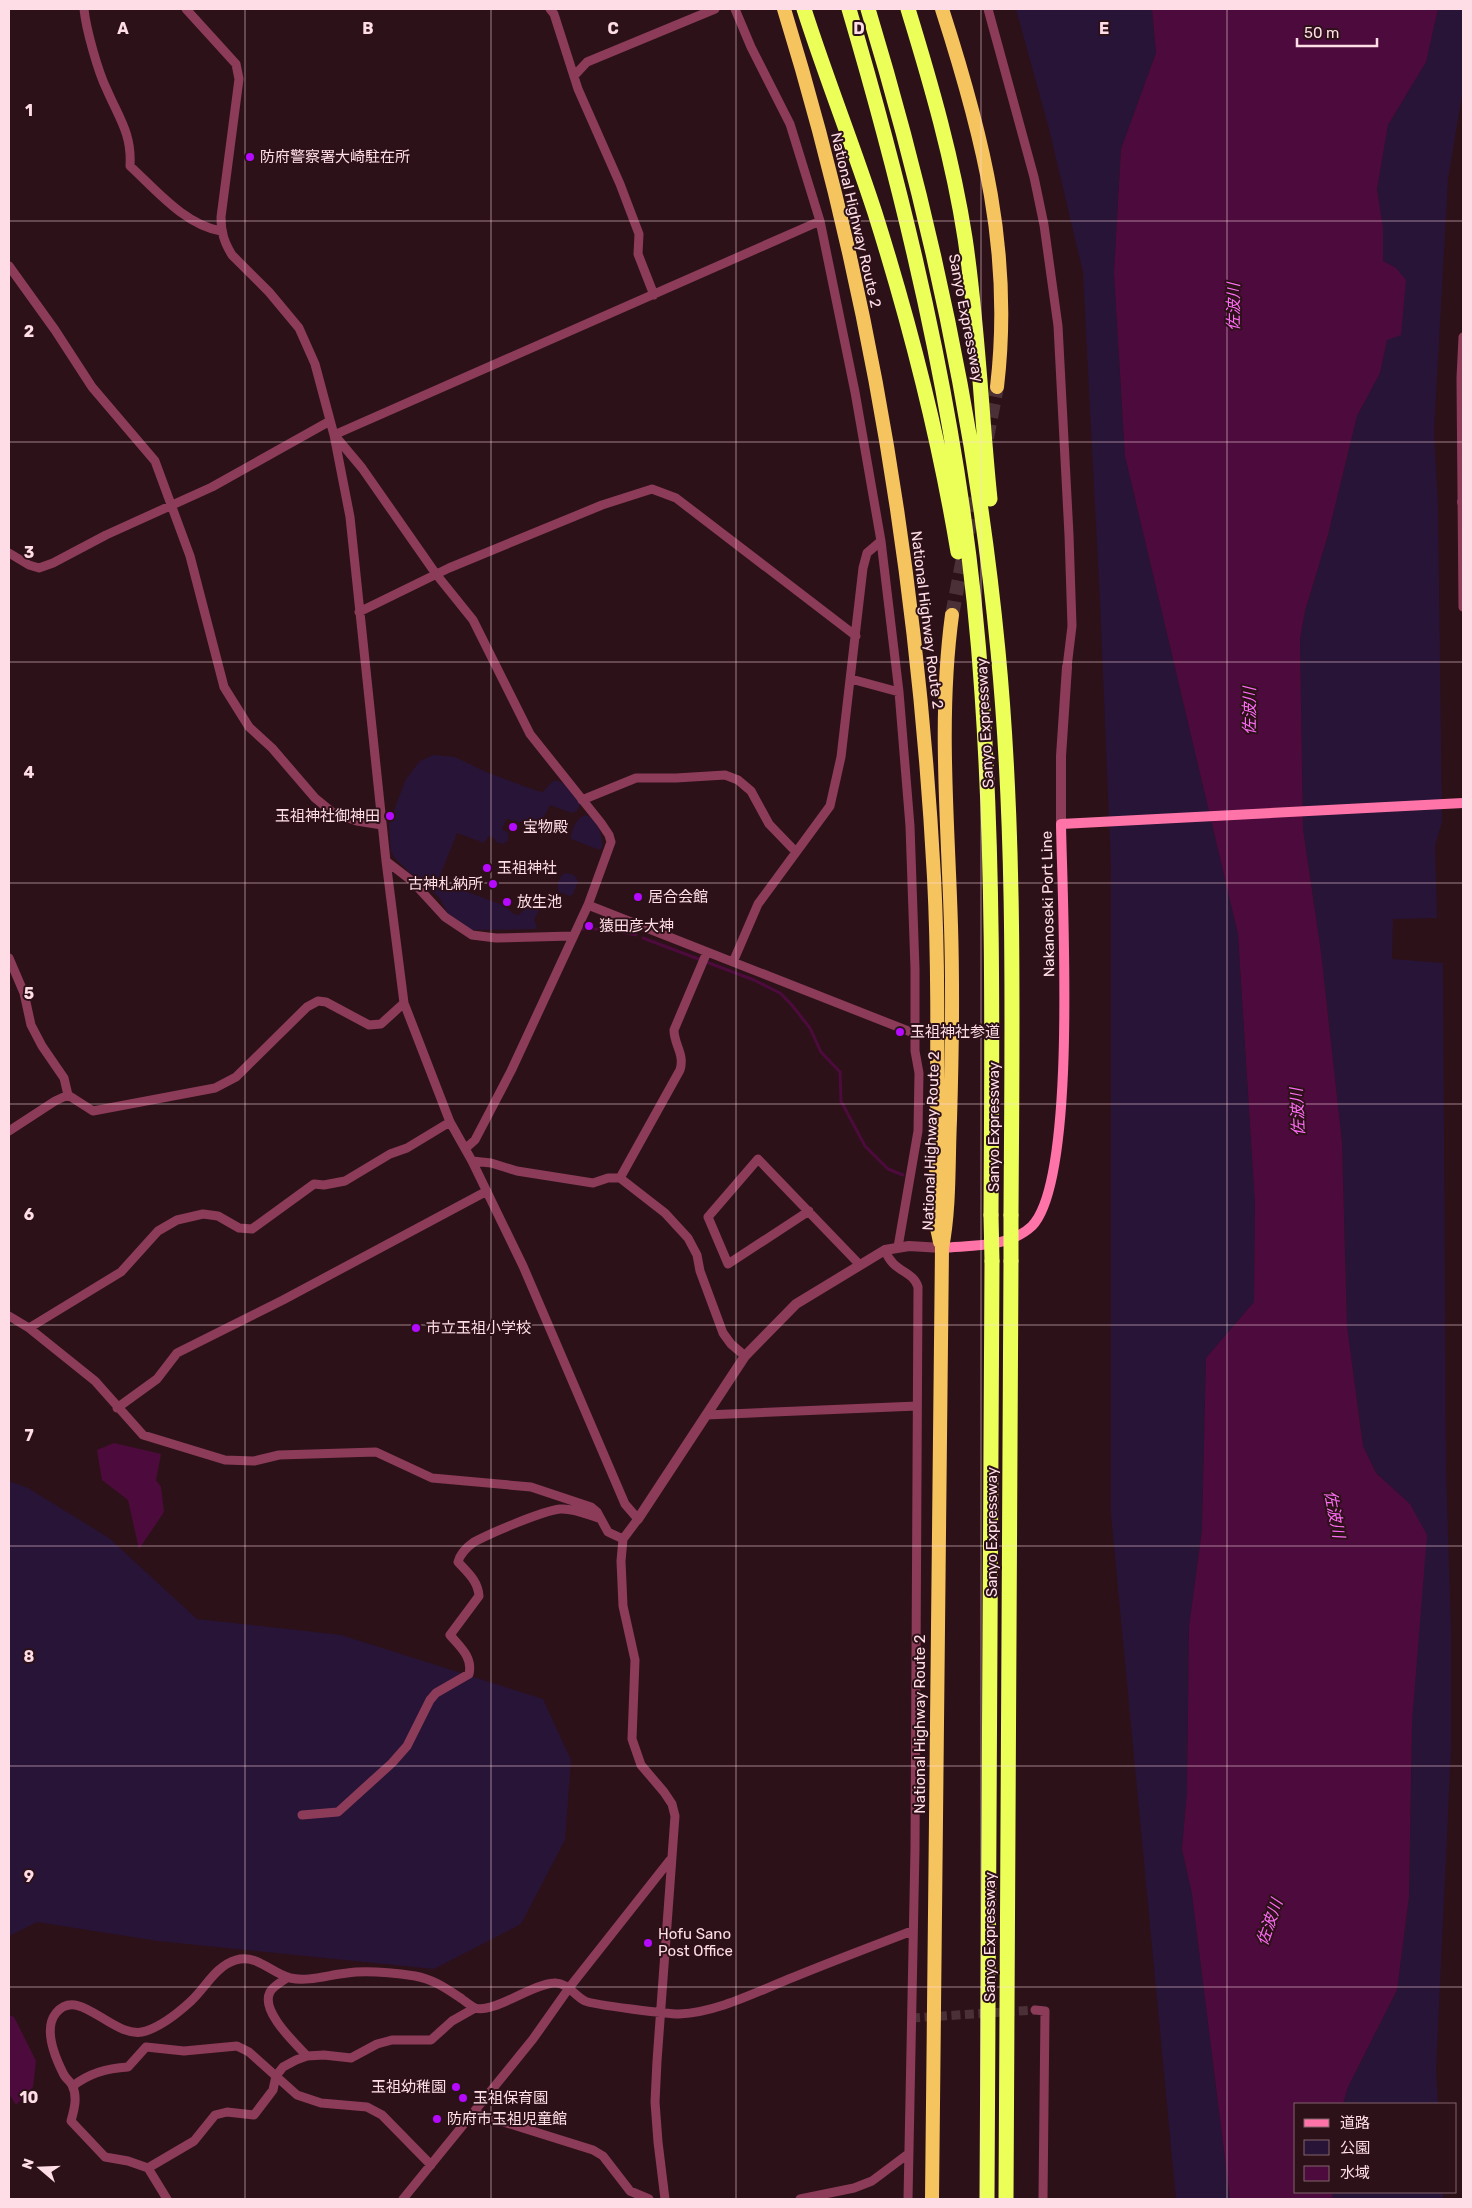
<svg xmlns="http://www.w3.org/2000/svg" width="1472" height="2208" font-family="Rubik,'Noto Sans JP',sans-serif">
<rect width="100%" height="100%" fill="#2d1118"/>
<!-- green -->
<path fill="#281437" d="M1016 9H1152L1156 53 1121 149 1114 273 1125 456 1238 934 1255 1203 1254 1302 1206 1358 1202 1530 1189 1627 1187 1792 1182 1849 1192 1894 1230 2199H1176L1111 1514V866L1100 602 1083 272 1049 129Z
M1438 9H1463V89L1448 179 1434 431 1438 506 1442 822 1435 846 1437 918 1393 919 1392 959 1443 963 1446 1470 1451 1629V1749L1436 2071 1438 2104H1343L1348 2087 1397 1990 1409 1897 1412 1721 1410 1504 1376 1473 1363 1446 1347 1326 1342 1142 1321 952 1303 829 1300 639 1305 611 1328 535 1357 416 1380 373 1387 340 1396 268 1383 261V228L1377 189 1388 125 1426 62Z
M433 755 455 757 486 772 537 791 543 792C546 789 549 785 552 782 563 775 575 797 580 804L577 811 572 813 550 805C539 833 527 822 506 819L502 829 508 833V841L502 844 496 842 494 838 489 836 484 843 457 833 439 878 441 882 505 906 514 914 518 915 528 907 535 905 539 910 534 920 537 926 535 929 472 930 448 914 439 897 413 876 394 857 391 851 389 824 396 805 406 779 420 761Z
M586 815C598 821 603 835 602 847L600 850 571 839C571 830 577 817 586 815Z
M565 873 574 875 578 881 573 894 570 896 559 892C556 886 559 876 565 873Z
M9 1481 28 1488 109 1538 197 1619 341 1635 543 1699 571 1760 565 1840 521 1924 434 1969 158 1941 37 1922 9 1936Z
M1332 2192H1443V2199H1333Z"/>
<!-- water -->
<path fill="#4d0b3d" d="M1152 9H1438L1426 62 1388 125 1377 189 1383 228V261L1396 268 1406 280 1401 335 1387 340 1380 373 1357 416 1328 535 1305 611 1300 639 1303 829 1321 952 1342 1142 1347 1326 1363 1446 1376 1473 1410 1504 1427 1535 1412 1721 1409 1897 1397 1990 1348 2087 1343 2104H1296V2192H1332L1333 2199H1230L1192 1894 1182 1849 1187 1792 1189 1627 1202 1530 1206 1358 1254 1302 1255 1203 1238 934 1125 456 1114 273 1121 149 1156 53Z
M114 1443 161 1454 156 1480 161 1487 164 1512 139 1549 128 1500 102 1480 97 1450Z
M9 2015 14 2017 36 2061 33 2087 16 2105 9 2094Z"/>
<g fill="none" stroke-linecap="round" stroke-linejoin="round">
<!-- stream -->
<path stroke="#4d0b3d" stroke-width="3" d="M583 929H604
M612 929 636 935
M643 938 754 980 780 993 791 1004 810 1028 821 1052 840 1072 841 1101 865 1146 888 1169 903 1175"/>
<!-- minor-tunnel -->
<path stroke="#4c3037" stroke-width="9" stroke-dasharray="9 4.5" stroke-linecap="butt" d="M911 2018 1035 2010"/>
<!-- trunk-tunnel -->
<path stroke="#4c3037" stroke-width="14" stroke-dasharray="14 7" stroke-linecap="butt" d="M987 438 997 387
M952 615 976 491"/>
<!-- minor -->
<path stroke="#8c3c59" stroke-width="9" d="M84 9C86 29 98 72 107 90 119 118 132 134 130 166 156 190 185 225 221 231
M186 9 236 64 239 79 221 217C221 232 224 242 232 255L269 292 299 328 315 364 334 435 350 517 386 861 404 1003 450 1122 472 1161 523 1266 625 1504 638 1519 623 1539 621 1561 623 1606 635 1660 632 1739 641 1765 664 1792 672 1804 675 1816 657 2061 655 2102 658 2142 665 2199
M550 9 554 14 578 89 620 184 639 234 638 254 654 295
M735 9 751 47 790 124 820 221 855 392 881 541 899 692 910 826 915 969V1051L919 1073 918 1131 898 1247
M988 9 1034 177 1044 225 1058 326 1069 535 1072 626 1067 667
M574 76 587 62 715 9
M9 266 55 330 92 387 155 461 190 556 224 687 249 727 272 748 315 798 332 812 357 821 382 825
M1463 337 1461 378 1463 607
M334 435 820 221
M336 437 362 468 436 574 473 620 530 734 601 823 609 835 611 842 588 905 511 1071 475 1140 466 1148
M9 553 29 565 39 568 53 563 106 535 212 487 330 421
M359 612 449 568 602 505 652 489 676 498 856 636
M851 679 899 692
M582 800 636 778H676L725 775 738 780 751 791 769 824 796 852
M386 861 412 881 445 917 472 935 496 938 572 936
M588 905 916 1034
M9 958 24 993 31 1025 42 1046 64 1078 68 1095 93 1111 215 1088 236 1077 307 1007 318 1001 326 1002 369 1025 381 1024 404 1003
M733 962 758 904 830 806 841 757 863 568 867 553 881 541
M9 1131 55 1101 68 1095
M472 1161 491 1163 517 1171 593 1183 608 1178H620
M620 1178 680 1070C685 1054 674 1045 674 1030L707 952
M620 1178 665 1213 688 1238 697 1255 700 1271 723 1333 731 1344 745 1356
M809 1211 728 1264 708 1217 758 1159 859 1264
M885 1250C893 1273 913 1270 918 1287L915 1849 908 2199
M9 1316 29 1328 95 1381 143 1435 225 1460 254 1461 279 1455 376 1452 432 1478 531 1487 591 1507 597 1512 608 1532 623 1539
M29 1328 121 1272 158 1231 177 1220 203 1214 218 1216 239 1228 252 1229 314 1184 324 1185 345 1181 390 1154 407 1148 450 1122
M117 1408 157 1379 177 1353 283 1300 487 1191
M706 1415 917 1406
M302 1815 338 1812 392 1763 407 1746 430 1700 436 1693 469 1674C473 1657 460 1647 450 1635L479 1596C478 1581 468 1573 458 1562 460 1554 467 1547 474 1542 491 1533 542 1511 560 1509 574 1508 588 1515 601 1519
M288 1977C283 1981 273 1986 270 1992 260 2011 295 2043 307 2056
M1035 2010 1045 2011 1043 2199
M73 2086C89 2073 108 2068 128 2067L146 2047 184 2051 237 2046 249 2052 297 2095 321 2103 367 2107 382 2115 431 2165
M475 2113 593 2150 603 2156 630 2191 649 2199
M148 2168 128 2161 105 2157 71 2121C74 2110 78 2097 72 2085 70 2081 65 2078 63 2073 55 2057 43 2029 56 2013 80 1984 114 2042 146 2031 161 2026 178 2013 190 2002 205 1989 215 1966 236 1960 257 1954 271 1973 290 1978 308 1982 328 1975 347 1973 368 1970 394 1973 415 1976 433 1979 447 1989 462 1999 466 2002 471 2006 475 2008 493 2014 532 1984 554 1983 567 1982 575 1996 585 2001 594 2005 668 2014 679 2014 719 2012 758 1991 794 1977 833 1961 873 1946 912 1931
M167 2199 148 2168 194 2141 215 2115 227 2112 254 2115 273 2090 276 2076 283 2067 296 2060 307 2056 324 2055 351 2058 377 2044 392 2040H431L452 2021 475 2008
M403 2199 533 2039 569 1988 670 1860
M800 2199 854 2188 872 2181 908 2154"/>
<!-- tertiary -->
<path stroke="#8c3c59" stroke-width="10" d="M1462 502H1463
M1061 824V756L1067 667
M638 1519 745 1356 796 1304 885 1250 909 1246 942 1248"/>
<!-- secondary -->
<path stroke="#ff74a8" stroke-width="10" d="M942 1248C971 1245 1009 1248 1032 1226 1078 1179 1062 897 1061 824L1463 803"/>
<!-- trunk -->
<path stroke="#f5c45e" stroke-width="14" d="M784 9C871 290 918 583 934 877 940 992 936 1108 936 1223L940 1242
M942 9C983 136 1013 252 997 387
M932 2199 942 1248C950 1206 948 1162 950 1120 952 1055 953 990 951 926 948 822 938 719 952 615"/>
<!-- motorway -->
<path stroke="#ebff58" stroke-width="15" d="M804 9C826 78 853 145 875 213 910 324 939 438 958 552
M849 9C915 233 967 460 982 694 994 867 992 1041 991 1215
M868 9C932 220 977 432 998 651 1016 838 1012 1028 1011 1215
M908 9C931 84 953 160 965 238 978 324 981 412 990 499
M987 2199 992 1261
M1006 2199 1011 1261"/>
<!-- motorway-bridge -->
<path stroke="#ebff58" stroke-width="15" d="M991 1215 992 1261
M1011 1261V1215"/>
</g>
<!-- grid -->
<path fill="none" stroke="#ffdde7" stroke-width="1" stroke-opacity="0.55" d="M245 9V2199M491 9V2199M736 9V2199M981 9V2199M1227 9V2199M9 221H1463M9 442H1463M9 662H1463M9 883H1463M9 1104H1463M9 1325H1463M9 1546H1463M9 1766H1463M9 1987H1463"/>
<!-- markers -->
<g fill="#b609ff" stroke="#2d1118" stroke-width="2">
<circle cx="250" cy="157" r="5"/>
<circle cx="390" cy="816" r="5"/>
<circle cx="513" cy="827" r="5"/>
<circle cx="487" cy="868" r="5"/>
<circle cx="493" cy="884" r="5"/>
<circle cx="638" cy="897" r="5"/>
<circle cx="507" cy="902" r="5"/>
<circle cx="589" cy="926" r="5"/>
<circle cx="900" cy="1032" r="5"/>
<circle cx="416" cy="1328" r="5"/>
<circle cx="648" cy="1943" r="5"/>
<circle cx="456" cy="2087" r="5"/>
<circle cx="463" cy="2098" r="5"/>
<circle cx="437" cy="2119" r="5"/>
</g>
<g text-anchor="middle" stroke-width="4" stroke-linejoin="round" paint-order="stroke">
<!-- poi labels -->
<g font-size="15" fill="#ffdde7" stroke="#2d1118" text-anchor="start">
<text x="260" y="162">防府警察署大崎駐在所</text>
<text x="380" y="821" text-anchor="end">玉祖神社御神田</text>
<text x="523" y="832">宝物殿</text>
<text x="497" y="873">玉祖神社</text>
<text x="483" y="889" text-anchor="end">古神札納所</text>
<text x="648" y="902">居合会館</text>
<text x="517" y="907">放生池</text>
<text x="599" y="931">猿田彦大神</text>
<text x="910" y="1037">玉祖神社参道</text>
<text x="426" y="1333">市立玉祖小学校</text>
<text x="658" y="1939">Hofu Sano<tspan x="658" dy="17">Post Office</tspan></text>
<text x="446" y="2092" text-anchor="end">玉祖幼稚園</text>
<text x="473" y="2103">玉祖保育園</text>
<text x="447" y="2124">防府市玉祖児童館</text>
</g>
<!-- street labels -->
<g font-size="15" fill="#ffdde7" stroke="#2d1118">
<text transform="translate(856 220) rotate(77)" y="5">National Highway Route 2</text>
<text transform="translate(966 318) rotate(79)" y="5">Sanyo Expressway</text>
<text transform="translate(927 620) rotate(83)" y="5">National Highway Route 2</text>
<text transform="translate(985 723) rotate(-93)" y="5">Sanyo Expressway</text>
<text transform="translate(1048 904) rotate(-91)" y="5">Nakanoseki Port Line</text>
<text transform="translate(994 1127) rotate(-90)" y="5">Sanyo Expressway</text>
<text transform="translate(931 1141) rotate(-88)" y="5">National Highway Route 2</text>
<text transform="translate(992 1532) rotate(-90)" y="5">Sanyo Expressway</text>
<text transform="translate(920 1724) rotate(-90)" y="5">National Highway Route 2</text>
<text transform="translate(990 1937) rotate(-90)" y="5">Sanyo Expressway</text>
</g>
<!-- water labels -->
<g font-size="16" font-style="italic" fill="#ff6bf6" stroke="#2d1118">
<text transform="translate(1233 307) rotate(-90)" y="6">佐波川</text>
<text transform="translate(1249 711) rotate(-90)" y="6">佐波川</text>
<text transform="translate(1297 1112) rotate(-93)" y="6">佐波川</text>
<text transform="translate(1335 1514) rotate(79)" y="6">佐波川</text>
<text transform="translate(1269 1922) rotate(-71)" y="6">佐波川</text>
</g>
</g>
<g font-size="16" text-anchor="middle" font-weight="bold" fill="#ffdde7" stroke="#2d1118" stroke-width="4" stroke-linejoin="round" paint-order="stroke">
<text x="123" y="34">A</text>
<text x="368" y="34">B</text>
<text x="613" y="34">C</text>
<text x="859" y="34">D</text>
<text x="1104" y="34">E</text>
<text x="29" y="116">1</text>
<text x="29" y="337">2</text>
<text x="29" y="558">3</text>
<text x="29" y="778">4</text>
<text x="29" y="999">5</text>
<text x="29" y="1220">6</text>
<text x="29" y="1441">7</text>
<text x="29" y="1662">8</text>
<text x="29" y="1882">9</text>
<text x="29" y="2103">10</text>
</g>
<!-- border -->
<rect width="1472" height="2208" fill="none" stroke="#ffdde7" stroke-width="20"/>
<!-- legend -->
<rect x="1294" y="2103" width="162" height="90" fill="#2d1118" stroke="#81636b"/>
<rect x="1304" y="2119" width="25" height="8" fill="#ff74a8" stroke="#81636b"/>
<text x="1340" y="2128" font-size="15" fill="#ffdde7">道路</text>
<rect x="1304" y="2140" width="25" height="15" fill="#281437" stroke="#81636b"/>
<text x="1340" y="2153" font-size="15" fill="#ffdde7">公園</text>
<rect x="1304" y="2166" width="25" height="15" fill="#4d0b3d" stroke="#81636b"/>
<text x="1340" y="2178" font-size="15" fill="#ffdde7">水域</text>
<!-- north arrow -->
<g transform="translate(40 2168) rotate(289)" stroke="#2d1118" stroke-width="4" paint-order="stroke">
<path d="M0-4L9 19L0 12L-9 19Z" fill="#ffdde7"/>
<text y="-8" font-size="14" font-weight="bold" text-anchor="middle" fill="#ffdde7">N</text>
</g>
<!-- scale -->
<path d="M1297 38v8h80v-8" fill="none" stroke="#ffdde7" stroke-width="2.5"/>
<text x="1304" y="38" font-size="15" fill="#ffdde7" stroke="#2d1118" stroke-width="4" paint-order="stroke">50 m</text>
</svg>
